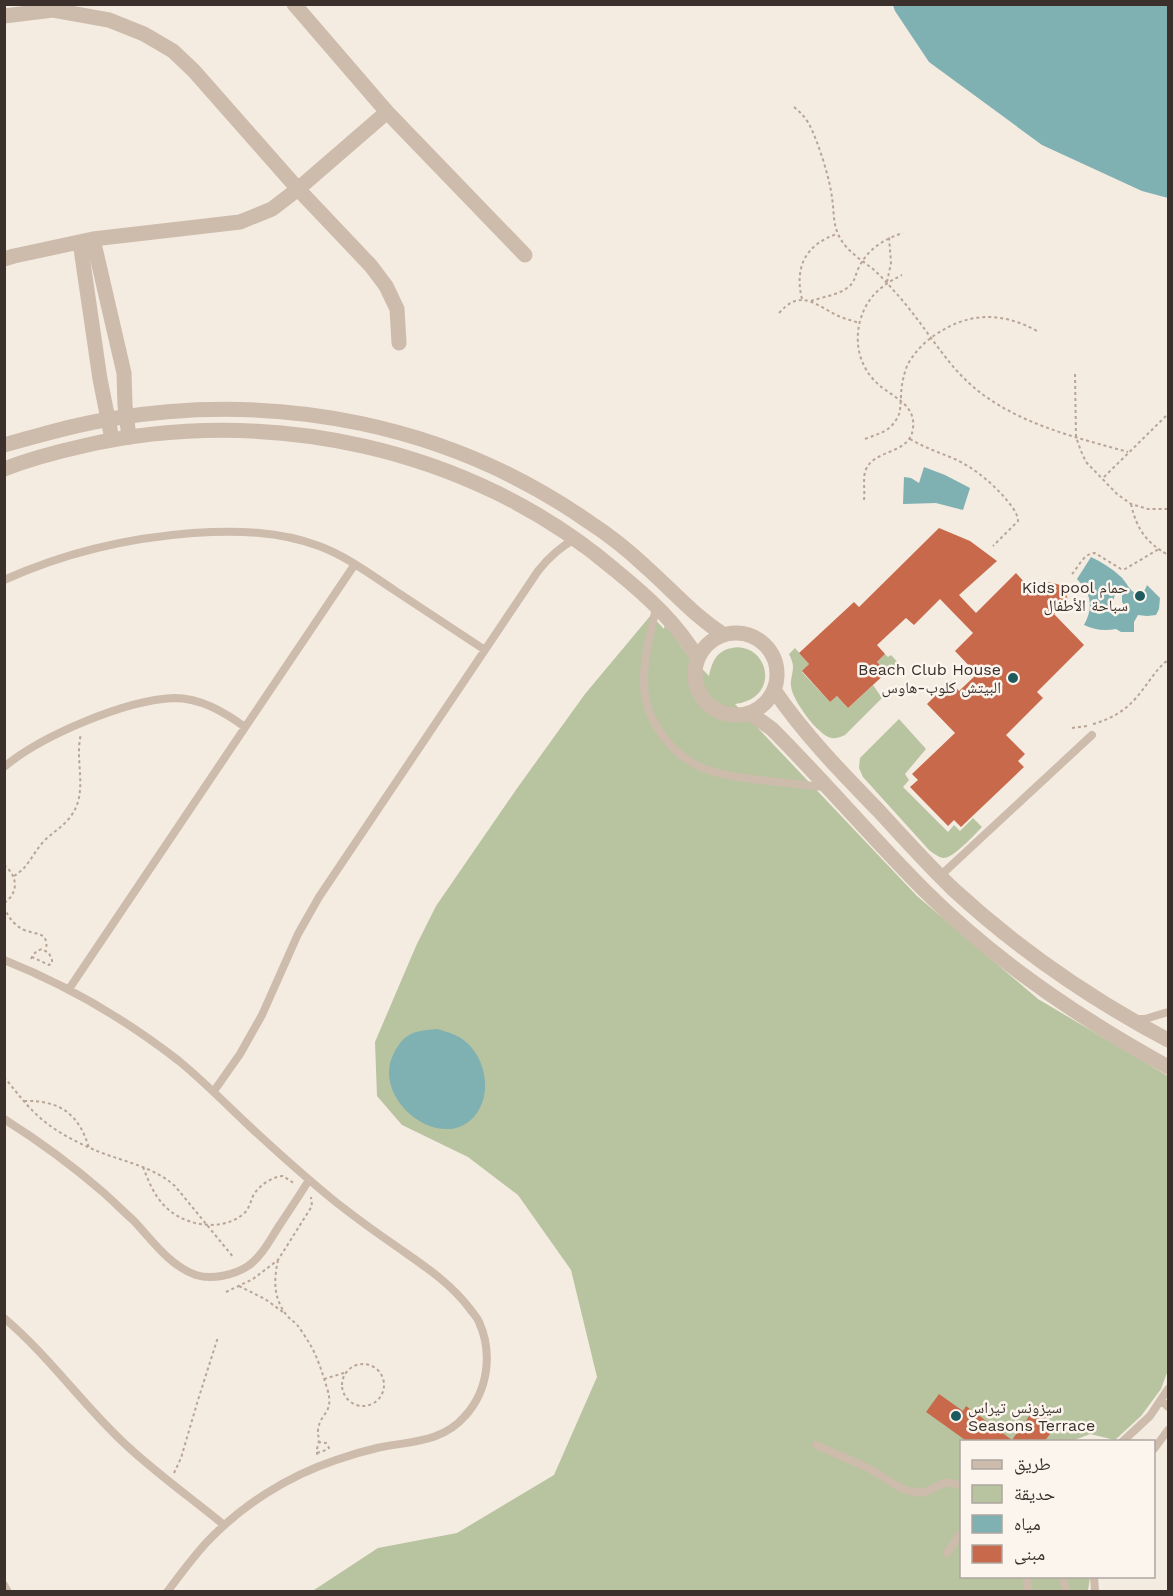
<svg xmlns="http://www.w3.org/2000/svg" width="1173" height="1596" font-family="'Work Sans','Noto Naskh Arabic',sans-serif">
<rect width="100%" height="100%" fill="#f4ebe1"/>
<!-- green -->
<path fill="#b8c4a0" d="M651 615 664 629 665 623 678 638 681 647 709 676C711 666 714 655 725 650 764 633 787 697 735 704L917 896 1038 999 1168 1076V1370L1161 1389 1141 1416 1115 1440 1090 1434 1072 1441 962 1442V1576L1090 1577 1088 1591 311 1592 378 1548 457 1533 554 1475 597 1377 571 1270 518 1195 468 1157 402 1125 377 1096 375 1042 416 946 436 906 518 787 585 694Z
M795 648 809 664 802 672 830 702 837 696 848 708 873 685 882 698 845 735C840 737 836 739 831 738 818 735 792 700 791 686 790 680 793 674 793 667 793 663 791 658 789 654Z
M885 654 888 657 891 655 901 666 893 674 887 672 877 662Z
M899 719 926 749 905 774 909 780 903 787 948 832 954 825 960 831 973 818 982 827C975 834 953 859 943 858 938 857 933 853 929 850L863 777 859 768 860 758Z"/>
<!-- water -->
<path fill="#7fb0b2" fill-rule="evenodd" d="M893 5H1168V198L1142 191 1042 145 929 62 895 11Z
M924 467 945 475 970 488 963 510 936 503 903 504 904 477 911 478 919 483Z
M1091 557C1102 562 1111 568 1120 576 1127 582 1129 591 1137 594 1143 593 1145 591 1147 585L1160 598 1159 609 1156 615 1147 616 1138 615 1134 622V632H1121L1116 629C1104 631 1095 630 1084 625 1094 607 1091 593 1077 579ZM1116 591 1122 594V602L1125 606V609L1122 612H1118L1111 608Z
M437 1029C447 1032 457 1034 466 1042 485 1058 492 1091 477 1113 446 1157 371 1102 393 1055 404 1033 413 1031 437 1029Z"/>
<!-- building -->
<path fill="#c8694b" d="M939 528 970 541 997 561 959 595 976 613 1016 573 1036 595 1049 582 1064 586 1068 600 1054 614 1084 645 1037 692 1043 698 1006 735 1025 754 1018 761 1024 767 961 827 954 820 948 826 910 787 918 780 912 774 955 733 927 704 950 681 959 691 977 674 955 651 973 633 940 599 914 625 906 618 877 645 885 654 877 662 887 672 848 708 837 696 830 702 802 671 809 664 799 653 854 602 859 607Z
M939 1394 963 1411 966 1406 1012 1440 1037 1405 1048 1413 1044 1419 1055 1427 1044 1442H968L926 1412Z"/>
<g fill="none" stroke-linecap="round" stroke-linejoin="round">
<!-- path -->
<path stroke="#b9a596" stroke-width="2" stroke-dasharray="3 3" stroke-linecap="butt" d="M794 107C800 112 805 117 809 124 818 141 830 179 832 198 834 210 833 223 838 234 845 250 860 259 873 269 881 276 888 284 895 292 918 317 935 346 957 371 1001 420 1067 435 1128 452
M887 282 891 263 889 237
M802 299C794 267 806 244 837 234
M811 301C822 297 838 295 847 288 855 283 855 275 859 267 868 249 884 239 903 233
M779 313C797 293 808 299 829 311 838 317 849 320 860 323
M1075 374 1076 437 1081 451 1086 462 1117 494 1131 504 1148 509H1168
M865 439C877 434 889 432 896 420 901 413 900 406 901 398 901 387 903 377 907 366 913 354 923 343 935 335 970 311 1003 312 1039 332
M910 439C925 448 941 453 957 460 975 469 991 482 1005 498 1010 504 1018 513 1018 521L993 546
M1104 477 1168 414
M864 500C865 491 863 481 865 472 872 448 910 456 913 428 916 404 892 397 878 384 860 368 854 344 860 321 867 297 880 286 902 275
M1131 504C1137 530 1146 542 1168 555
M1072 574C1079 566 1084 553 1095 553L1121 569H1125L1159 549
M1093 724C1112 719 1128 709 1140 693 1150 681 1156 669 1168 660
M1072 728 1087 726
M4 865C18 876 19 893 4 903
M14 876C29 867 32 854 44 841 53 832 64 826 71 816 89 791 74 762 81 734
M4 907C8 917 14 925 24 930 36 935 49 931 46 950
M31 959C33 954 36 951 42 949L49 953 52 960V963L49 965 32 957
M4 1077C15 1090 25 1104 37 1115 52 1129 70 1139 88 1147 117 1161 150 1164 175 1186L234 1258
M24 1101C60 1100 79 1114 89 1148
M143 1167C148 1180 153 1193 162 1203 180 1225 219 1233 242 1215 249 1210 250 1203 253 1196 258 1186 273 1176 283 1176L295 1184
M278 1260C274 1279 273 1296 285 1313 288 1318 294 1321 298 1326 301 1330 305 1336 308 1341 317 1355 322 1372 327 1388 335 1414 320 1412 318 1430 317 1439 318 1431 319 1439 319 1446 315 1448 318 1457
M239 1286 265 1299 283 1312
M226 1292 253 1279 278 1260 312 1206 311 1197
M342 1385a21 21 0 1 1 42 0a21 21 0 1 1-42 0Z
M324 1379 347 1372
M317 1453 326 1450 329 1448 326 1443 319 1442
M174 1473 181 1458 198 1400 218 1337"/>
<!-- service -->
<path stroke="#cdbbac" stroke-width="8" d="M4 580C66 552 126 538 193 533 236 530 279 531 319 546 346 556 370 574 394 590 424 610 455 630 485 650
M656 608C651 632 644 656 644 681 644 697 649 715 658 729 684 769 715 775 760 780 782 782 803 785 824 787
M4 767C41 736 125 700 174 698 201 698 224 712 245 727
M940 876 1092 735
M4 960C67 985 125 1019 179 1061 202 1080 223 1101 245 1122 275 1150 305 1177 337 1203 355 1217 374 1231 393 1244 421 1264 449 1281 470 1309 473 1313 477 1317 479 1322 493 1353 488 1391 465 1416 442 1443 409 1441 377 1448 364 1451 350 1455 336 1460 288 1476 242 1505 207 1542 193 1557 180 1575 167 1592
M69 989 355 564
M1135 1019H1145L1168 1012
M214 1091 240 1054 262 1015 298 934 319 897 538 571C549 557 560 547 575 539
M4 1119C39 1141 73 1166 104 1193 114 1202 124 1212 134 1221 152 1240 170 1266 196 1275 212 1280 234 1275 248 1266 262 1256 270 1240 279 1226 289 1211 299 1196 309 1180
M4 1318C49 1356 82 1404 125 1444 156 1473 191 1498 224 1525
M1162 1401 1168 1407
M1122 1442 1150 1416 1168 1389
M816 1445C833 1453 851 1460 868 1468 882 1475 897 1489 913 1492 935 1496 938 1475 962 1486
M1154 1449 1168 1430
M947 1553 962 1532
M1026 1576 1029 1592
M1063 1576 1066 1592
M1094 1576 1095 1592
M4 1585 8 1592"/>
<!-- minor -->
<path stroke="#cdbbac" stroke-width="15" d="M294 4 387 112 525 255
M4 16 53 10 109 20 144 34 173 51 194 71 298 189 371 266 386 286 397 309 399 343
M93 239 124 373 125 405 129 437
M80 242 100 379 112 439
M4 259 14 256 93 239 240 222 272 209 298 189 387 112"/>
<!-- tertiary -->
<path stroke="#cdbbac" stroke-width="15" d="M4 445C39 435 74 425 110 419 278 391 449 424 589 522 609 535 628 550 646 567 673 591 692 614 724 635
M4 469C30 459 56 452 83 446 266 404 471 447 615 570 647 596 677 623 698 659
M695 674a41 41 0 1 1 82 0a41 41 0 1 1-82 0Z
M774 690C804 734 841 772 878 810 903 837 927 864 953 889 1018 949 1091 999 1168 1040
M750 713 772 729C825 782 873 839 925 891 996 962 1081 1019 1168 1067"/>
</g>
<!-- markers -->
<g fill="#1f5a5e" stroke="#fbf5ee" stroke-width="2">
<circle cx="1140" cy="596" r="6"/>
<circle cx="1013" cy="678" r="6"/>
<circle cx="956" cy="1416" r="6"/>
</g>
<g text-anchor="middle" stroke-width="5" stroke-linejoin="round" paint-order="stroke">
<!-- poi labels -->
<g font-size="16" fill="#3b302b" stroke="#fbf5ee" text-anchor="end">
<text x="1128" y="593">Kids pool حمام<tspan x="1128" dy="18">سباحة الأطفال</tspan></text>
<text x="1001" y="675">Beach Club House<tspan x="1001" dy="18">البيتش كلوب-هاوس</tspan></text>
<text x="968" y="1413" text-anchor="start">سيزونس تيراس<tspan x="968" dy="18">Seasons Terrace</tspan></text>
</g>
</g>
<!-- border -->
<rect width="1173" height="1596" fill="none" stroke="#3b302b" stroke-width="12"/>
<!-- legend -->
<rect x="960" y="1440" width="195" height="138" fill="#fbf5ee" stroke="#aea6a0" stroke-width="1.5"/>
<rect x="972" y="1460" width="30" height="9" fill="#cdbbac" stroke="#aea6a0" stroke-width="1.5"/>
<text x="1014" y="1470" font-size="18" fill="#3b302b">طريق</text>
<rect x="972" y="1485" width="30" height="18" fill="#b8c4a0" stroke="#aea6a0" stroke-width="1.5"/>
<text x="1014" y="1500" font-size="18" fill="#3b302b">حديقة</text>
<rect x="972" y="1515" width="30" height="18" fill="#7fb0b2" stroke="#aea6a0" stroke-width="1.5"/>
<text x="1014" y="1530" font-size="18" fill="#3b302b">مياه</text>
<rect x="972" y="1545" width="30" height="18" fill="#c8694b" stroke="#aea6a0" stroke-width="1.5"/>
<text x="1014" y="1560" font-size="18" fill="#3b302b">مبنى</text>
</svg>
